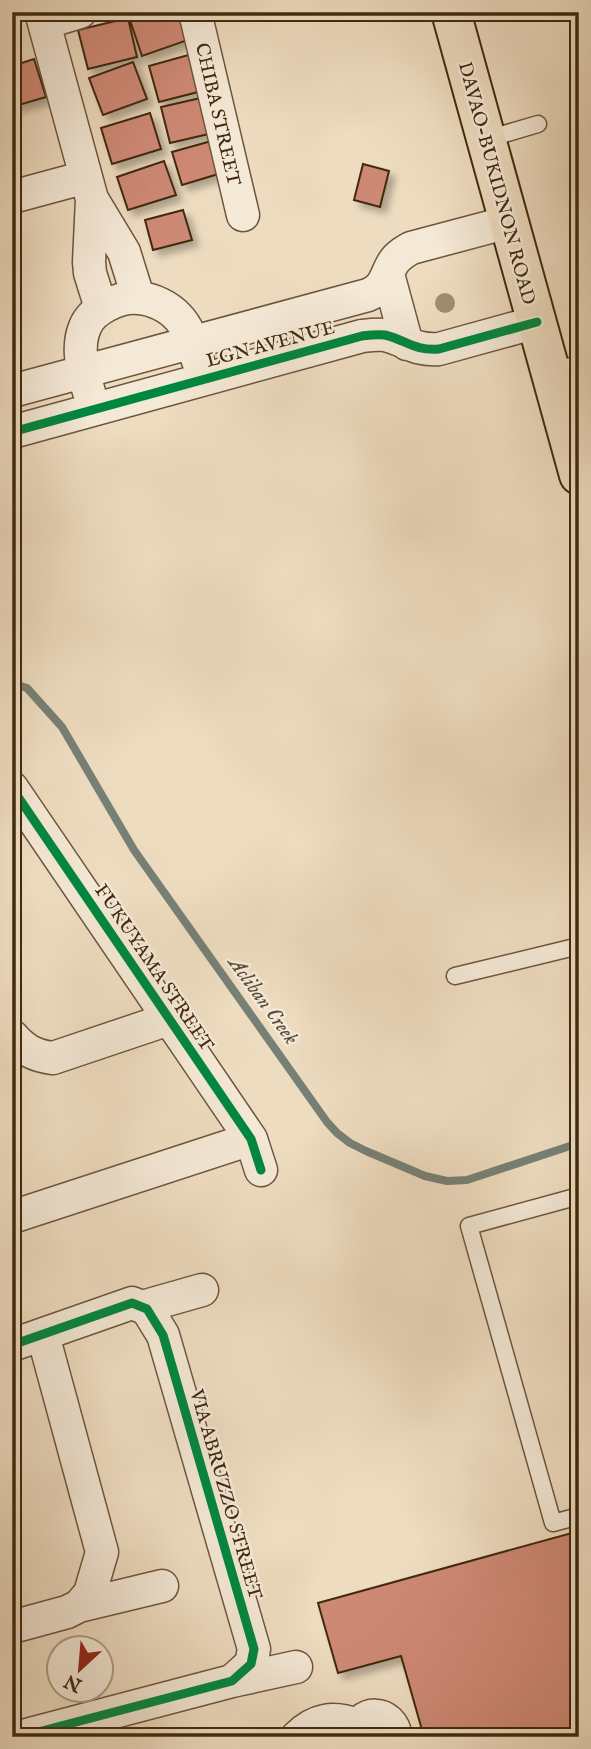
<svg xmlns="http://www.w3.org/2000/svg" width="591" height="1749" font-family="'IM FELL English',serif">
<defs>
<filter id="shadow"><feDropShadow dx="6" dy="6" stdDeviation="3.5" flood-color="#0004"/></filter>
</defs>
<rect width="100%" height="100%" fill="#eedcc0"/>
<filter id="stains"><feTurbulence type="fractalNoise" baseFrequency=".00286" numOctaves="4"/><feColorMatrix values="0 0 0 0 .2 0 0 0 0 .09 0 0 0 0 .02 0 0 0 .5 -.17"/></filter>
<radialGradient id="worn" r=".72"><stop offset=".6" stop-color="#630" stop-opacity="0"/><stop offset="1" stop-color="#630" stop-opacity=".3"/></radialGradient>
<g fill="none" stroke-linecap="round" stroke-linejoin="round">
<!-- stream -->
<path stroke="#778075" stroke-width="8" d="M12 683 27 688 62 727 134 850 327 1122 337 1133 350 1143 366 1151 425 1176 447 1181 467 1180 579 1143"/>
</g>
<!-- building -->
<path fill="#ce8975" stroke="#402a0e" stroke-width="2" filter="url(#shadow)" d="M153 12H179L188 40 142 56 130 20Z
M128 18 137 57 88 69 78 30Z
M192 54 202 91 159 102 149 66Z
M34 59 46 97 12 107V66Z
M133 62 147 99 103 115 89 78Z
M205 97 213 133 170 143 161 107Z
M150 113 161 149 112 164 101 128Z
M215 140 225 172 182 185 172 152Z
M164 161 176 195 128 210 117 177Z
M363 164 389 171 380 207 354 200Z
M183 210 192 240 153 250 145 220Z
M579 1531V1737H424L401 1656 338 1673 318 1603Z"/>
<g fill="none" stroke-linecap="round" stroke-linejoin="round">
<defs>
<path id="lane" d="M487 139 538 124
M550 371 579 364
M455 976 579 946
M579 1196 469 1226 553 1523 579 1516"/>
<path id="street" d="M41 12 92 199 124 252 138 297
M195 12 243 215
M44 23 80 12
M12 197 86 177
M92 199 89 262 90 273 101 308
M388 274 407 344
M12 391 368 295C386 287 384 278 393 263 397 256 404 252 411 248L509 222
M89 392C83 371 76 348 85 327 92 309 120 296 139 298 153 299 169 307 178 317 190 329 193 346 198 361
M12 432 362 336C370 335 377 334 385 335 406 340 414 351 439 349L537 322
M12 788 251 1139 261 1170
M12 1036C24 1050 35 1056 53 1058L169 1019
M12 1217 251 1139
M142 1307 202 1290
M12 1345 132 1303 147 1309 163 1335 254 1649 251 1664 232 1681 19 1737
M79 1606 162 1586
M12 1627 67 1612 79 1606 90 1593 102 1552 43 1335
M232 1681 296 1667
M297 1737C315 1719 333 1716 357 1725
M354 1737C359 1708 392 1709 396 1737"/>
<path id="highway" d="M451 12 579 475"/>
</defs>
<!-- lane casing -->
<use href="#lane" stroke="#6c563a" stroke-width="19"/>
<!-- street casing -->
<use href="#street" stroke="#6c563a" stroke-width="35"/>
<!-- highway casing -->
<use href="#highway" stroke="#402a0e" stroke-width="42"/>
<!-- lane -->
<use href="#lane" stroke="#f4e8d6" stroke-width="16"/>
<!-- street -->
<use href="#street" stroke="#f4e8d6" stroke-width="32"/>
<!-- highway -->
<use href="#highway" stroke="#eedcc0" stroke-width="38"/>
<defs>
<path id="cycleway" d="M12 432 362 336C370 335 377 334 385 335 406 340 414 351 439 349L537 322
M12 788 251 1139 261 1170
M12 1345 132 1303 147 1309 163 1335 254 1649 251 1664 232 1681 19 1737"/>
</defs>
<!-- cycleway casing -->
<use href="#cycleway" stroke="#f4e8d6" stroke-width="13"/>
<!-- cycleway -->
<use href="#cycleway" stroke="#00873e" stroke-width="9"/>
</g>
<!-- trees -->
<circle fill="#a08e70" cx="445" cy="303" r="10"/>
<g text-anchor="middle" stroke-width="5" stroke-linejoin="round" paint-order="stroke">
<!-- street labels -->
<g font-size="19" fill="#402a0e" stroke="#f4e8d6">
<text transform="translate(219 114) rotate(77)" y="7">CHIBA STREET</text>
<text transform="translate(498 183) rotate(75)" y="7">DAVAO-BUKIDNON ROAD</text>
<text transform="translate(270 343) rotate(-15)" y="7">LGN AVENUE</text>
<text transform="translate(155 967) rotate(56)" y="7">FUKUYAMA STREET</text>
<text transform="translate(227 1494) rotate(74)" y="7">VIA ABRUZZO STREET</text>
</g>
<!-- water labels -->
<g font-size="21" font-style="italic" fill="#574e39" stroke="#f4e8d6">
<text transform="translate(264 1000) rotate(54)" y="7">Acliban Creek</text>
</g>
</g>
<!-- margin -->
<rect width="591" height="1749" fill="none" stroke="#eedcc0" stroke-width="42"/>
<rect x="14" y="14" width="563" height="1721" fill="none" stroke="#402a0e" stroke-width="3.5"/>
<rect x="21" y="21" width="549" height="1707" fill="none" stroke="#402a0e" stroke-width="2"/>
<!-- north arrow -->
<g transform="translate(80 1669) rotate(206)"><circle r="33" fill="#f4e8d6" stroke="#ac9c86" stroke-width="2"/>
<path d="M0-5L12 26L0 18L-12 26Z" fill="#8f2418"/>
<text y="-10" font-size="19" font-weight="bold" text-anchor="middle" fill="#402a0e">N</text>
</g>
<rect width="100%" height="100%" filter="url(#stains)"/>
<rect width="100%" height="100%" fill="url(#worn)"/>
</svg>
